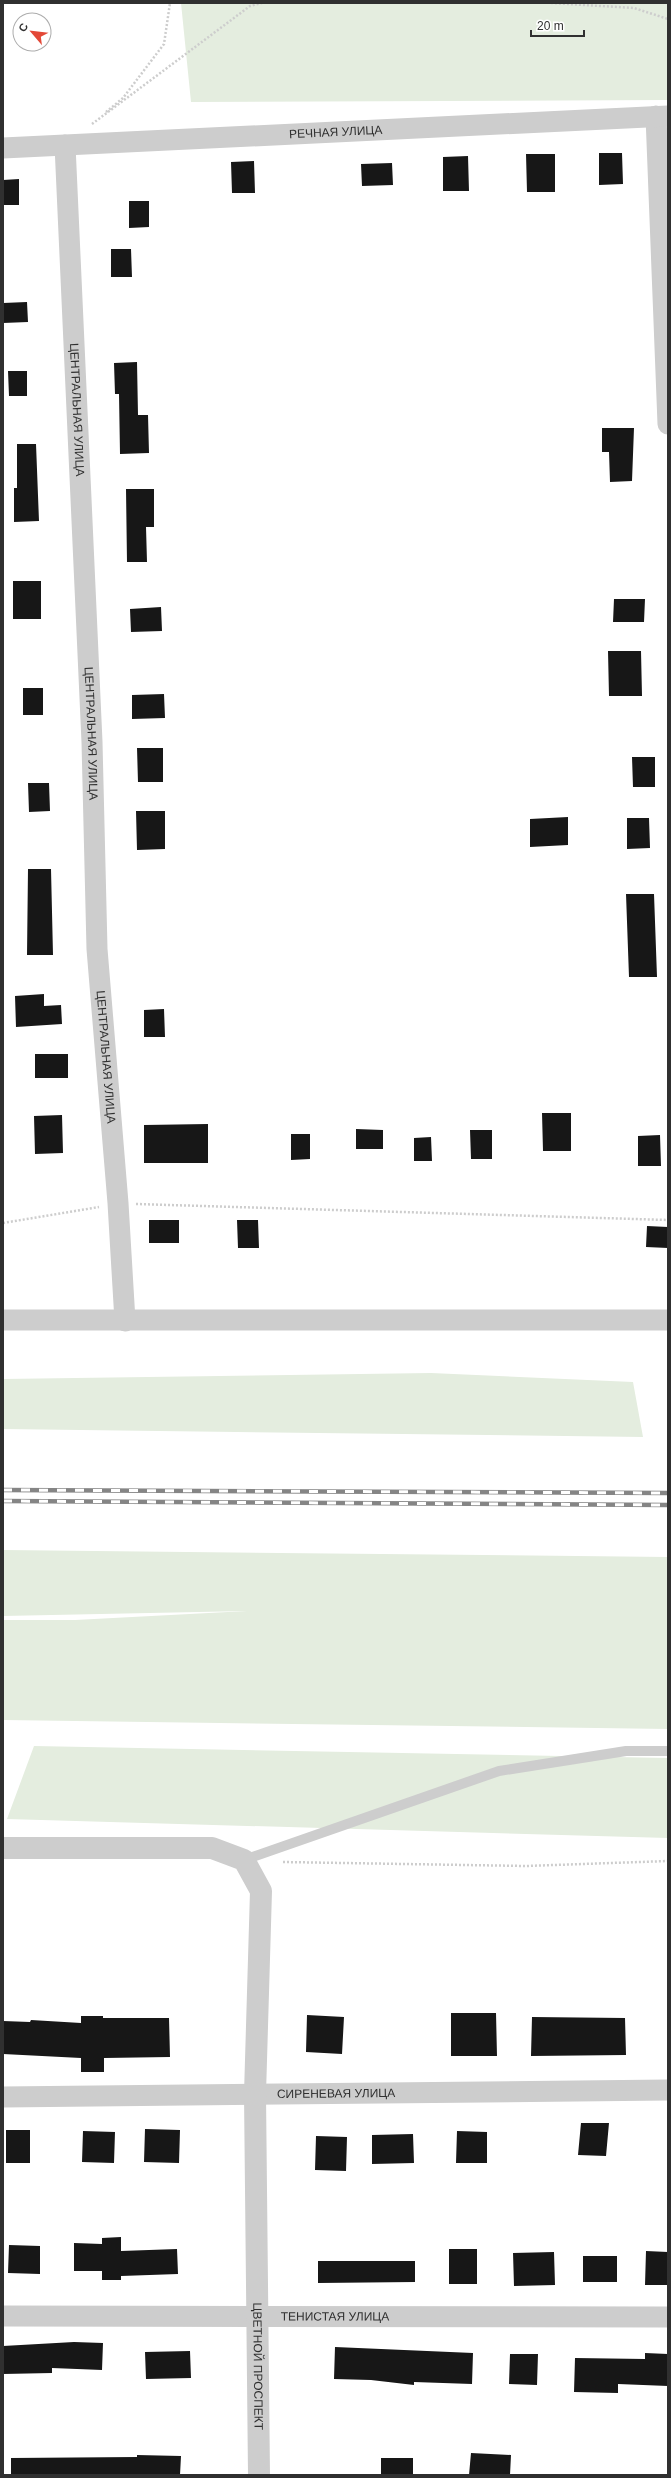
<svg xmlns="http://www.w3.org/2000/svg" width="671" height="2478" font-family="Arial,sans-serif">
<rect width="100%" height="100%" fill="#fff"/>
<!-- green -->
<path fill="#e4eddf" d="M181 3H668V100L191 102Z
M431 1373 633 1382 643 1437 3 1429V1379Z
M3 1550 668 1557V1729L3 1720V1620H75L247 1611 3 1616Z
M34 1746 668 1758V1838L7 1819Z"/>
<!-- building -->
<path fill="#171717" d="M599 153H622L623 184 599 185Z
M526 154H555V192H527Z
M468 156 469 191H443V157Z
M254 161 255 193H232L231 162Z
M392 163 393 185 362 186 361 164Z
M19 179V205H3V180Z
M129 201H149V227L129 228Z
M111 249H131L132 277H111Z
M27 302 28 322 3 323V303Z
M137 362 138 415H148L149 453 120 454 119 394H115L114 363Z
M8 371H27V396H9Z
M602 428H634L632 481 610 482 609 452H602Z
M17 444H36L39 521 14 522V488H17Z
M126 489H154V527H146L147 562H127Z
M13 581H41V619H13Z
M614 599H645L644 622H613Z
M161 607 162 631 131 632 130 609Z
M608 651H641L642 696H609Z
M23 688H43V715H23Z
M164 694 165 718 132 719V695Z
M137 748H163V782H138Z
M632 757H655V787H633Z
M28 783H49L50 811 29 812Z
M136 811H165V849L137 850Z
M568 817V845L530 847V819Z
M627 818H649L650 848 627 849Z
M28 869H51L53 955H27Z
M626 894H654L657 977H629Z
M44 994V1006L61 1005 62 1024 16 1027 15 996Z
M164 1009 165 1037H144V1010Z
M35 1054H68V1078H35Z
M542 1113H571V1151H543Z
M62 1115 63 1153 35 1154 34 1116Z
M208 1124V1163H144V1125Z
M356 1129 383 1130V1149H356Z
M470 1130H492V1159H471Z
M291 1134H310V1159L291 1160Z
M660 1135 661 1166H638V1136Z
M431 1137 432 1161H414V1138Z
M149 1220H179V1243H149Z
M237 1220H258L259 1248H238Z
M647 1226 668 1227V1248L646 1247Z
M451 2013H496L497 2056H451Z
M307 2015 344 2017 342 2054 306 2052Z
M81 2016H103V2018H169L170 2057 104 2058V2072H81V2058L3 2054V2021L30 2022 31 2020 81 2023Z
M532 2017 625 2018 626 2055 531 2056Z
M581 2123H609L606 2156 578 2155Z
M145 2129 180 2130 179 2163 144 2162Z
M6 2130H30V2163H6Z
M83 2131 115 2132 114 2163 82 2162Z
M457 2131 487 2132V2163H456Z
M413 2134 414 2163 372 2164V2135Z
M316 2136 347 2137 346 2171 315 2170Z
M121 2237V2251L177 2249 178 2274 121 2276V2280H102V2271H74V2243L102 2244V2238Z
M9 2245 40 2246V2274L8 2273Z
M449 2249H477V2284H449Z
M646 2251 668 2252V2285H645Z
M554 2252 555 2285 514 2286 513 2253Z
M583 2256H617V2282H583Z
M318 2261H415V2282L318 2283Z
M74 2342 103 2343 102 2370 52 2368V2373L3 2374V2346Z
M335 2347 473 2353 472 2384 414 2382V2385L371 2380 334 2379Z
M190 2351 191 2378 146 2379 145 2352Z
M645 2353 668 2354V2386L618 2384V2393L574 2392 575 2358 645 2359Z
M510 2354H538L537 2385 509 2384Z
M471 2453 511 2455 510 2475H469Z
M137 2455 181 2456 180 2475H11V2458L137 2457Z
M381 2458H413V2475H381Z"/>
<g fill="none" stroke-linecap="round" stroke-linejoin="round">
<!-- path -->
<path stroke="#cdcdcd" stroke-width="2.5" stroke-dasharray="2 2" stroke-linecap="butt" d="M551 3 634 8 668 19
M106 112 123 98 164 44 170 3
M92 124 250 6 262 3
M136 1204 668 1220
M3 1223 99 1207
M283 1862 526 1866 668 1861"/>
<!-- service -->
<path stroke="#cdcdcd" stroke-width="10" d="M244 1860 499 1771 626 1751H668"/>
<!-- minor -->
<g stroke="#cdcdcd" stroke-width="21">
<path d="M656 116 668 424"/>
<path id="s1" d="M65 145 92 742 97 949 118 1203 125 1321"/>
<path id="s2" d="M3 148 668 116"/>
<path d="M3 1320H668"/>
<path id="s3" d="M3 2097 668 2090"/>
<path id="s4" d="M3 2316 668 2317"/>
</g>
<!-- tertiary -->
<path stroke="#cdcdcd" stroke-width="22" id="s5" d="M3 1848H212L244 1860 261 1891 255 2094 259 2475"/>
<defs>
<path id="rail" d="M3 1490 668 1493
M3 1501 668 1505"/>
</defs>
<!-- rail casing -->
<use href="#rail" stroke="#858585" stroke-width="4.5"/>
<!-- rail -->
<use href="#rail" stroke="#fff" stroke-width="3" stroke-dasharray="9" stroke-linecap="butt"/>
</g>
<g text-anchor="middle" stroke-width="4" stroke-linejoin="round" paint-order="stroke">
<!-- street labels -->
<g font-size="12" fill="#303030" stroke="#fff">
<text dy="4" stroke="none"><textPath href="#s2" startOffset="333">РЕЧНАЯ УЛИЦА</textPath></text>
<text dy="4" stroke="none"><textPath href="#s1" startOffset="265">ЦЕНТРАЛЬНАЯ УЛИЦА</textPath></text>
<text dy="4" stroke="none"><textPath href="#s1" startOffset="589">ЦЕНТРАЛЬНАЯ УЛИЦА</textPath></text>
<text dy="4" stroke="none"><textPath href="#s1" startOffset="913">ЦЕНТРАЛЬНАЯ УЛИЦА</textPath></text>
<text dy="4" stroke="none"><textPath href="#s3" startOffset="333">СИРЕНЕВАЯ УЛИЦА</textPath></text>
<text dy="4" stroke="none"><textPath href="#s4" startOffset="332">ТЕНИСТАЯ УЛИЦА</textPath></text>
<text dy="4" stroke="none"><textPath href="#s5" startOffset="754">ЦВЕТНОЙ ПРОСПЕКТ</textPath></text>
</g>
</g>
<!-- border -->
<rect width="671" height="2478" fill="none" stroke="#303030" stroke-width="8"/>
<!-- north arrow -->
<g transform="translate(32 32) rotate(298)"><circle r="19" fill="#ffffff" stroke="#acacac"/>
<path d="M0-3L7 15L0 10L-7 15Z" fill="#e34837"/>
<text y="-6" font-size="11" font-weight="bold" text-anchor="middle" fill="#303030">С</text>
</g>
<!-- scale -->
<path d="M531 30v6h53v-6" fill="none" stroke="#303030" stroke-width="2"/>
<text x="537" y="30" font-size="12" fill="#303030" stroke="#ffffff" stroke-width="3" paint-order="stroke">20 m</text>
</svg>
